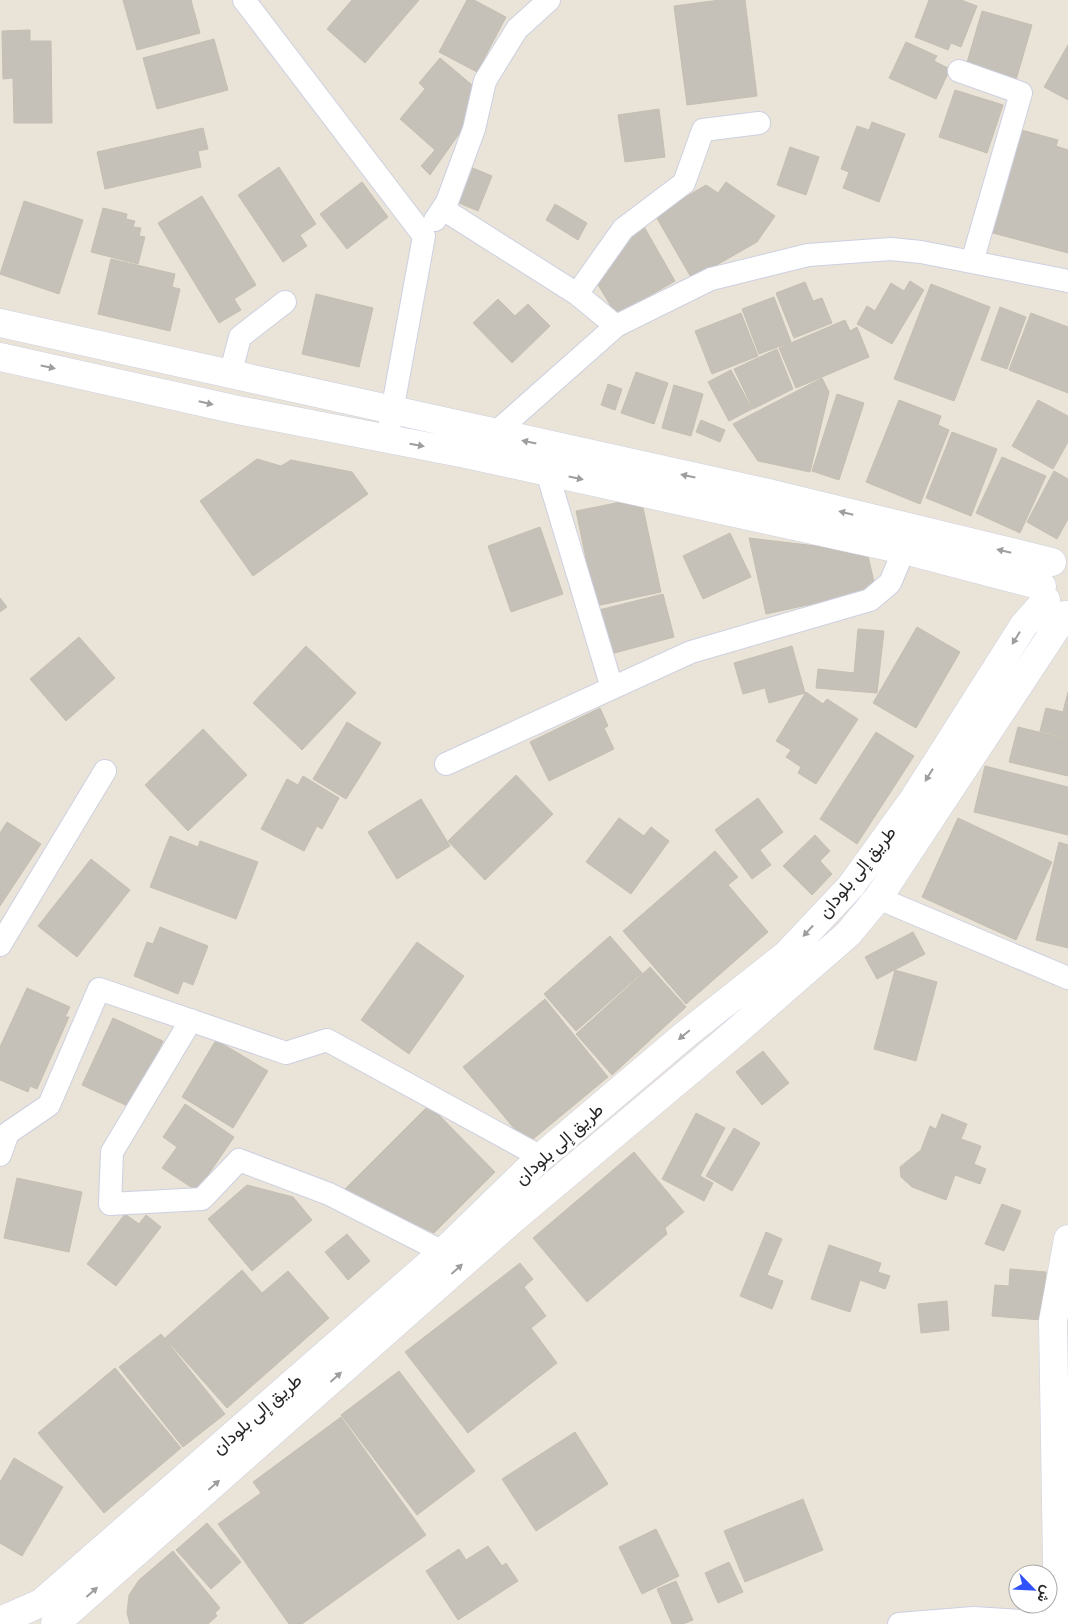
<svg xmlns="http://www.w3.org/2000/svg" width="1068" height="1624" font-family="'Fira Sans Condensed',Vazirmatn,sans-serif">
<rect width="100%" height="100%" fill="#eae3d8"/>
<!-- building -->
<path fill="#c5c0b8" stroke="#c5bfb2" d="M123 0H191L200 33 137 50Z
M352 0H419L365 63 327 29Z
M467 0H474L506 17 477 72 439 52Z
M720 0H745L757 96 687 105 674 6Z
M929 0H961L977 6 961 47 951 43 948 50 915 37Z
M982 11 1032 25 1016 80 966 66Z
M30 30V41H51L52 123H14L13 78 3 79 2 31Z
M214 39 228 90 157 109 143 58Z
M906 42 937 56 934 61 950 69 936 99 889 78Z
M1068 45V100L1044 87Z
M440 58 472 85 471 117 430 175 421 166 435 150 400 119 425 89 419 83Z
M955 90 1003 105 987 153 939 137Z
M659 109 665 157 625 162 618 115Z
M872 122 905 134 879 202 843 188 849 172 841 169 857 126 869 130Z
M203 128 208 149 198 151 201 167 105 189 97 152Z
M1018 129 1058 140 1056 146 1068 150V253L989 232Z
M790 147 819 157 806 195 777 185Z
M468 166 492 176 478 211 454 201Z
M279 167 316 224 300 235 307 246 283 262 238 195Z
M362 182 388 217 347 249 320 214Z
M726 182 775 216 757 242 692 279 655 215 706 185 718 193Z
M202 196 256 285 234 299 241 310 219 323 158 223Z
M24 201 83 220 59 294 0 274Z
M555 204 587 223 578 240 546 220Z
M103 208 127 214 126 219 135 221 133 227 141 228 139 236 145 237 138 264 91 252Z
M642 223 675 281 616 315 597 283Z
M111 259 175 274 172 287 180 289 170 331 98 314Z
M910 281 924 290 892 344 857 324 867 306 875 311 891 283 904 291Z
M805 282 813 301 822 298 832 323 794 338 776 293Z
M931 284 990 307 954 401 894 379Z
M316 294 373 308 359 367 302 354Z
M774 297 791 342 759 354 742 309Z
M498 299 515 316 528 304 550 326 512 363 473 323Z
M1000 307 1026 317 1007 369 981 360Z
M741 313 758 356 712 374 695 331Z
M1031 313 1068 327V393L1009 370Z
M845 320 850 331 857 327 869 357 796 388 779 348Z
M777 349 793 389 753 409 734 369Z
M731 370 752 409 729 421 708 382Z
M636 372 668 383 654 424 621 413Z
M822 378 829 392 810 472 758 461 733 424Z
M608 384 622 389 615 410 601 405Z
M674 385 703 394 691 436 662 428Z
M837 394 864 403 839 480 812 471Z
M899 400 941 416 938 425 949 430 920 504 866 482Z
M1038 400 1068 416V442L1053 469 1012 446Z
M701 420 725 430 720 442 696 432Z
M952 432 997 449 971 516 926 498Z
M1002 457 1046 476 1020 533 976 513Z
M257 459 281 466 291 460 352 472 368 494 253 576 200 501Z
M1054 471 1068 479V519L1057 539 1027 522Z
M641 498 661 592 596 606 576 511Z
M540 527 563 594 511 612 488 546Z
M730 533 751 577 703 599 683 556Z
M749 538 867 552 876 590 766 614Z
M663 594 674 637 607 655 595 611Z
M0 598 7 607 0 612Z
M917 627 960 652 916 728 873 703Z
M858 629 884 631 877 693 816 688 818 669 854 673Z
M79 637 115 678 66 721 30 679Z
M306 646 356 693 302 750 253 703Z
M792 646 805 693 769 703 765 688 743 694 734 663Z
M806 692 823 704 827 699 858 719 816 784 798 773 801 767 786 757 791 750 776 741Z
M1068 692V738L1040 731 1046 708 1063 712Z
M600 708 608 726 604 728 614 749 549 781 530 742Z
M347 722 381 743 346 799 313 779Z
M1018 727 1068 739V776L1009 762Z
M203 729 247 775 188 831 145 785Z
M876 732 914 756 857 844 820 819Z
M985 766 1068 787V835L974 812Z
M516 775 553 814 485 880 448 841Z
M303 776 339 798 322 829 317 826 304 851 261 829 287 779 298 785Z
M758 798 783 832 760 850 771 865 752 879 715 830Z
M421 799 450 846 397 879 368 832Z
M619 818 644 836 651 827 669 841 631 894 586 862Z
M958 818 1052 862 1016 940 922 897Z
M7 822 41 844 0 906V833Z
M815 835 830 851 820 861 832 874 812 895 783 866Z
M170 836 198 847 200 841 258 862 236 919 150 887Z
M1059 842 1068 845V948L1036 940Z
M715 851 738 877 728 885 768 932 686 1004 623 931Z
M91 859 130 890 77 957 38 926Z
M160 927 208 946 193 985 183 981 178 994 134 976 147 942 153 944Z
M913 932 925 954 877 979 865 957Z
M610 936 642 973 576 1031 544 994Z
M417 942 464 976 409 1054 361 1020Z
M650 967 686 1007 612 1075 576 1034Z
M895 970 937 982 916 1061 874 1049Z
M27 988 70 1007 65 1017H69L37 1089 30 1086 28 1092 0 1080V1047Z
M545 999 608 1077 527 1144 463 1067Z
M113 1018 163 1041 132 1108 82 1085Z
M216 1040 268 1071 233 1128 182 1097Z
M763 1051 789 1083 762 1105 736 1072Z
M185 1104 234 1137 197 1191 162 1168 177 1147 163 1137Z
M429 1105 495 1172 434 1233 343 1191Z
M696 1113 725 1128 700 1176 713 1183 704 1201 662 1179Z
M942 1114 967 1124 961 1139 981 1146 974 1164 986 1169 980 1184 955 1175 946 1200 912 1187 901 1177 900 1167 921 1150 930 1126 936 1129Z
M734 1128 760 1143 732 1191 706 1176Z
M634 1152 684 1212 665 1228 667 1234 587 1302 533 1238Z
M17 1178 82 1192 69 1252 4 1238Z
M247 1185 293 1197 312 1220 252 1271 208 1219Z
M1002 1204 1021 1211 1004 1251 985 1244Z
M125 1214 139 1224 146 1215 161 1227 116 1286 87 1264Z
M766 1232 782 1239 767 1275 783 1281 772 1309 740 1296Z
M347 1234 370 1261 348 1280 325 1252Z
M829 1245 881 1263 878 1272 890 1276 885 1289 860 1280 850 1312 811 1299Z
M520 1263 533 1279 524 1287 546 1316 531 1328 557 1363 468 1433 405 1352Z
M1010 1269 1046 1272 1042 1320 992 1316 995 1285 1009 1286Z
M242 1270 262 1293 288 1271 329 1318 227 1408 165 1338Z
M947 1301 949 1330 921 1333 918 1304Z
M161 1334 225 1414 183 1447 119 1367Z
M115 1368 181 1448 104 1513 38 1433Z
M399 1371 475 1471 417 1515 341 1415Z
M341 1417 426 1535 302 1624H289L218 1524 261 1493 253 1482Z
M575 1432 608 1484 536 1531 502 1479Z
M14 1458 63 1487 22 1556 0 1543V1482Z
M803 1499 823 1550 745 1582 724 1531Z
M207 1523 241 1562 211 1589 176 1550Z
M656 1529 679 1576 642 1594 619 1547Z
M488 1546 502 1566 506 1563 518 1581 458 1620 426 1571 459 1549 466 1560Z
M173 1551 220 1608 215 1613 217 1616 208 1624H130L127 1613 129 1595 139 1580Z
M729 1562 743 1592 718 1603 705 1573Z
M676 1581 693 1620 683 1624H672L657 1589Z"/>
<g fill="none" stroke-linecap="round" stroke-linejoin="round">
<defs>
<path id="street" d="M244 0 424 236 387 439
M959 71 1021 93 972 262
M443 209 577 294 616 326 494 434
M435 220 447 202 474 129 485 81 517 29 549 0
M577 294 623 229 684 183 703 130 759 123
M616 326 711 279 808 255 891 249 921 252 1068 281
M230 375 240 337 285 302
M547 472 612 688
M446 764 691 652 870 600 890 583 904 550
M878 898 1068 978
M0 945 105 771
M191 1020 112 1152 110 1204 202 1199 239 1160 329 1194 443 1252
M0 1155 8 1133 49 1105 99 989 286 1053 327 1040 541 1157
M899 1624 973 1618 1068 1624"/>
<path id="secondary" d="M0 323 768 493 1052 562
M0 357 233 409 466 454 904 550 1042 586
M0 1621 41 1603 443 1252 541 1157 686 1034 786 955 851 886 913 800 1024 625 1046 600
M55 1624 512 1220 724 1042 848 934 878 898 1065 615
M1058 1624 1053 1321 1068 1239"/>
</defs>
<!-- street casing -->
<use href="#street" stroke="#cdd0e1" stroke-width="24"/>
<!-- secondary casing -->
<use href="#secondary" stroke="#cdd0e1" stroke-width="29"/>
<!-- street -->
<use href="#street" stroke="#fff" stroke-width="22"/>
<!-- secondary -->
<use href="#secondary" stroke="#fff" stroke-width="28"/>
</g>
<!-- one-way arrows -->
<defs><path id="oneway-solid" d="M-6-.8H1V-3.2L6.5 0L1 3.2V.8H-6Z" transform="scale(1.25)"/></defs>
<g fill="#9e9e9e">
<use href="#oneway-solid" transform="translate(48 367) rotate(12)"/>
<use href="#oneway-solid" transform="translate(206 403) rotate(13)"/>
<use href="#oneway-solid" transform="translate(529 442) rotate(-168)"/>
<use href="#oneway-solid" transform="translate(417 445) rotate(10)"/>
<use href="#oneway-solid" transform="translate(688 476) rotate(-168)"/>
<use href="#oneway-solid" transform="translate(576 478) rotate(12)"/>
<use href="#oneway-solid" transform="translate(846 513) rotate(-166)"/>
<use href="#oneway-solid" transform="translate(1004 551) rotate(-167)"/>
<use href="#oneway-solid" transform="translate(1016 638) rotate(122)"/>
<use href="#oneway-solid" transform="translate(929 775) rotate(122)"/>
<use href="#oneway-solid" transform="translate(808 931) rotate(133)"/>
<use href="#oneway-solid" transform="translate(684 1035) rotate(140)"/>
<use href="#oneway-solid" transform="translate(457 1269) rotate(-42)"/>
<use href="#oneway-solid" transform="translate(336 1377) rotate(-42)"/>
<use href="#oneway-solid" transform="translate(214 1485) rotate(-41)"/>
<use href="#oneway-solid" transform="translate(92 1592) rotate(-41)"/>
</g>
<g text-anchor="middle" stroke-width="5" stroke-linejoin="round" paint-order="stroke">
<!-- street labels -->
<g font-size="18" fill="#272727" stroke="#fff">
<text transform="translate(857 872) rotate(-51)" y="6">طريق إلى بلودان</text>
<text transform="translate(559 1144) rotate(-42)" y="6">طريق إلى بلودان</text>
<text transform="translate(257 1414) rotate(-41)" y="6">طريق إلى بلودان</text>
</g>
</g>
<!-- north arrow -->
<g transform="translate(1033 1589) rotate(114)"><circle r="24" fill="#ffffff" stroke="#a9a9a9"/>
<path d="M0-4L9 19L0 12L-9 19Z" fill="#3251fe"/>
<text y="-8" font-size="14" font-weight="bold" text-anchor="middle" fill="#272727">ش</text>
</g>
</svg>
